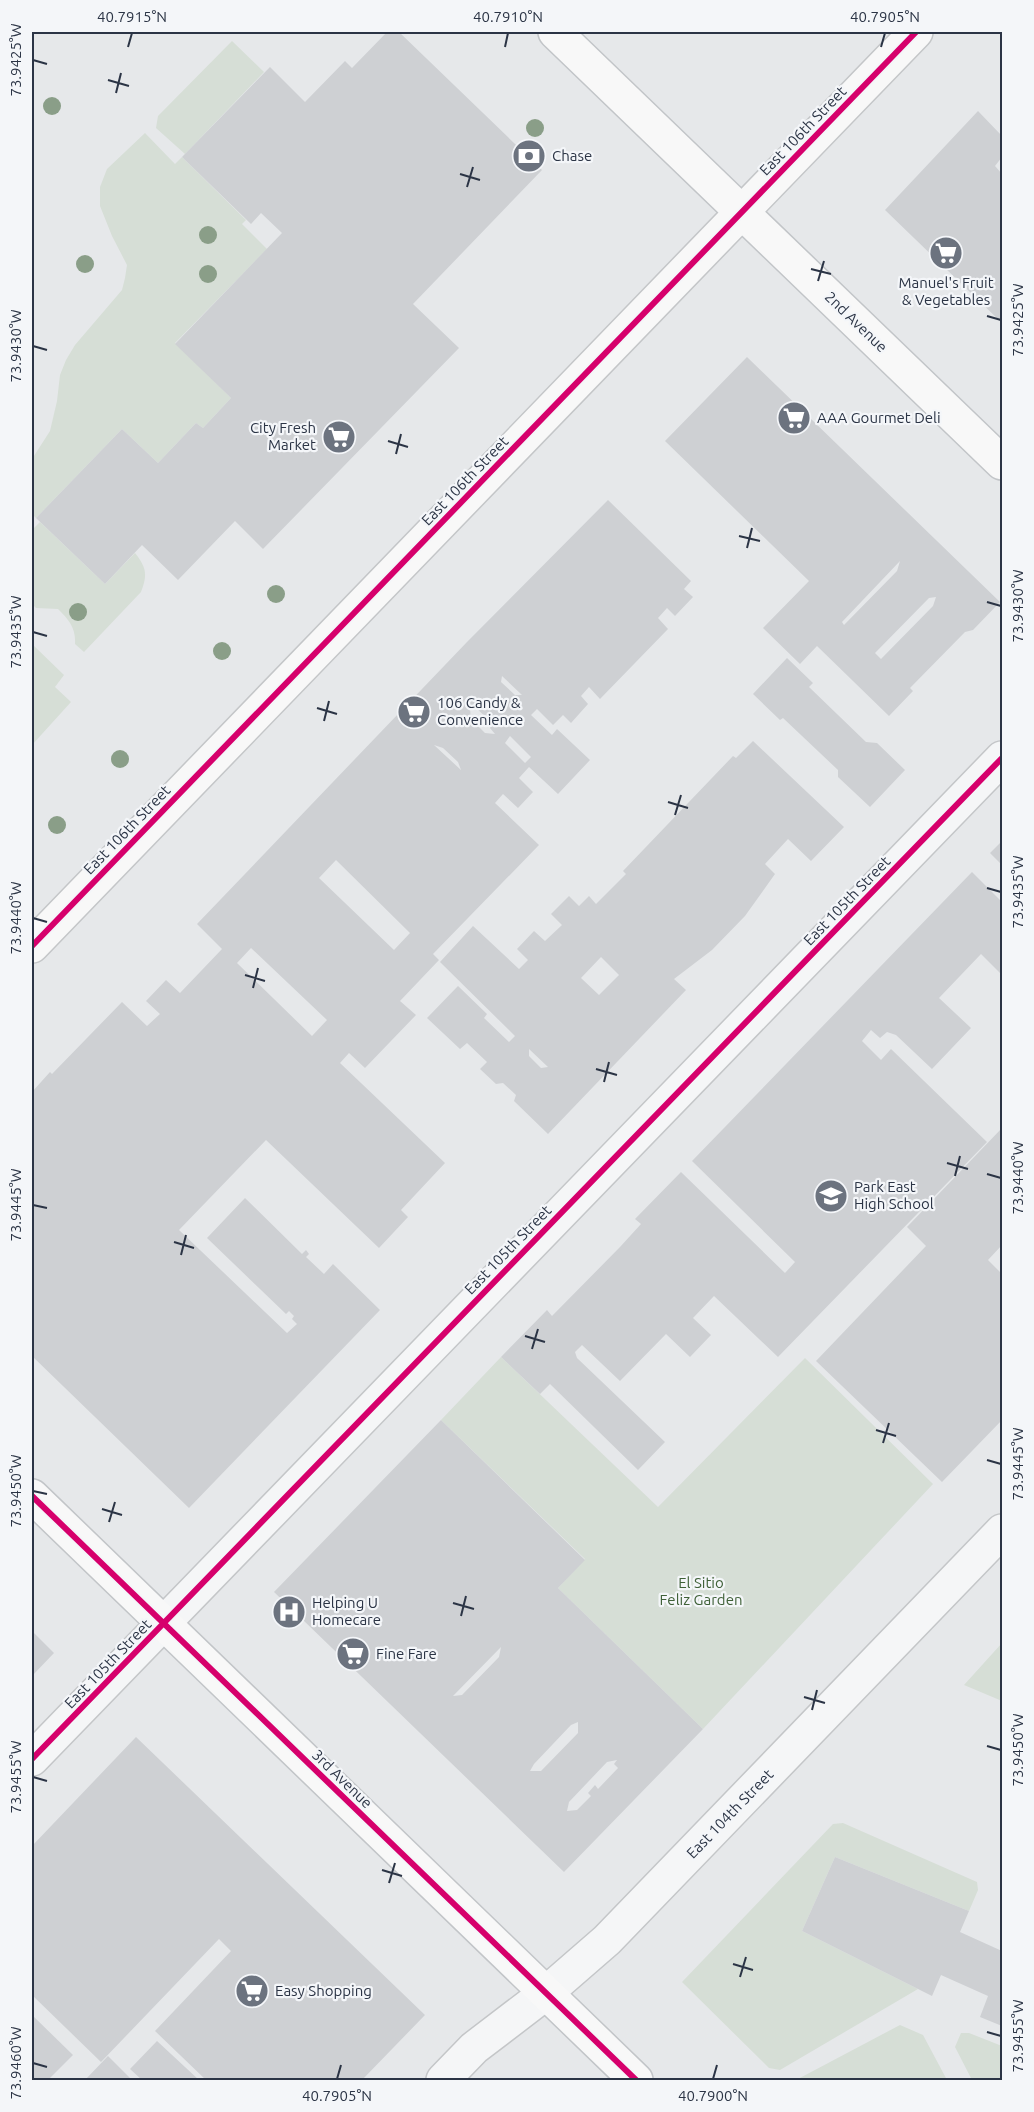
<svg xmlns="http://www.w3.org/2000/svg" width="1034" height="2112" font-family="Ubuntu,sans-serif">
<rect width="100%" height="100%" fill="#e6e8ea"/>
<!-- green -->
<path fill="#d6ded6" d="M232 41 264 72 185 154 156 128 158 116Z
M145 133 175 164 182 157 246 220 242 224 267 249 175 343 231 398 203 428 196 423 158 463 122 429 36 518 32 514V459L50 431 57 401 60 375 66 360 75 345 122 290 125 278 127 265 112 236 100 206V187L107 169Z
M40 522 105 584 135 553C146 567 148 574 141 592L84 652 75 644C76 628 69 620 58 609L36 608 32 604V530Z
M32 644 64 675 55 687 71 702 32 745Z
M501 1357 658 1507 805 1358 933 1484 703 1729 558 1588 585 1559 441 1420Z
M1002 1643V1701L964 1685Z
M843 1823 977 1882 978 1890 969 1911 835 1857 802 1931 918 1989 780 2070 769 2068 682 1982 833 1824Z
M900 2025 923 2035 947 2080H796Z
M961 2033H969L1002 2046V2080H972L955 2047Z"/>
<!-- building -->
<path fill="#ced0d3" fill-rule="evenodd" d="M387 32H399L542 170 413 304 459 348 263 549 235 521 178 580 142 545 105 584 36 518 122 429 158 463 196 423 203 428 231 398 175 344 282 233 261 213 251 224 182 157 270 67 305 102 345 61 352 68Z
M978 111 1002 136V157L995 166 1002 174V323L885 210Z
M747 357 1000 602 973 630 965 632 910 688 913 691 889 716 817 646 800 664 763 628 809 581 665 441ZM900 561 897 571 844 625 842 622ZM936 597 933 606 881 659 875 653 929 598Z
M608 500 691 581 684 589 693 597 675 616 667 608 658 618 668 629 600 699 589 687 581 696 588 704 571 723 563 715 553 725 537 709 531 715 552 735 557 729 590 760 558 794 529 767 519 778 533 792 518 808 503 794 495 803 539 845 433 954 439 960 400 1001 416 1015 365 1068 349 1053 340 1063 445 1163 401 1210 408 1217 379 1248 266 1140 179 1230 287 1333 297 1324 292 1319 294 1316 289 1311 286 1314 207 1238 245 1198 302 1254 306 1250 309 1254 306 1257 324 1274 333 1264 380 1310 189 1508 32 1356V1092L50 1072 52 1074 122 1002 147 1026 160 1014 146 1001 166 980 180 993 222 949 197 924 467 642ZM502 676 522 695H515L501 682ZM476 708 490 721V728L495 734 485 733 471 719 470 709ZM510 736 531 757 525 763 505 743ZM434 745 443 748 458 762 461 770ZM336 860 410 933 394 950 319 878ZM251 948 327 1020 312 1036 237 963Z
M787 658 813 683 809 687 866 742 877 743 905 770 870 807 838 777V770L783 718 780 720 753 694Z
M753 741 844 827 811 861 788 839 765 864 775 874 745 916 712 950 674 979 686 990 548 1134 514 1101 516 1095 503 1083 496 1084 480 1069 487 1062 467 1043 460 1049 427 1018 458 986 487 1014 484 1018 509 1042 515 1036 440 962 473 926 519 969 528 960 517 949 534 931 545 941 562 925 551 914 569 896 579 906 589 896 596 904 626 874 623 871 733 756 736 758ZM601 957 619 975 599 995 581 978ZM529 1049 548 1067 541 1068 529 1056Z
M1002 841V865L990 853Z
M972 872 1002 902V975L981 954 939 998 971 1028 932 1069 896 1035 887 1032 880 1038 871 1030 862 1041 881 1060 891 1049 987 1142 778 1357 714 1296 693 1318 711 1335 690 1357 666 1334 620 1381 582 1345 575 1352 577 1358 665 1442 638 1470 550 1384 540 1394 501 1357 547 1310 552 1316 620 1247 641 1224 635 1219 681 1172 785 1273 795 1262 692 1161Z
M1002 1128V1245L988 1260 1002 1274V1420L942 1482 816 1361 926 1246 907 1227Z
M441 1420 585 1560 558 1588 703 1729 564 1872 274 1592ZM501 1647 499 1657 462 1695 453 1696ZM578 1722V1733L541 1771H530L534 1764 571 1725ZM617 1760 614 1764 618 1768 598 1789 595 1785 588 1793 591 1796 577 1810 567 1811 569 1802 607 1762Z
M32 1631 54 1653 32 1676Z
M136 1737 425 2015 362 2080H206L155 2031 231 1951 219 1939 101 2062 32 1995V1846Z
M835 1857 969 1911 960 1932 1002 1951V2026L980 2017 988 1996 941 1975 932 1996 802 1931Z
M32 2015 73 2055 48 2080H32Z
M157 2041 199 2080H142L130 2069Z
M108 2056 132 2080H85Z"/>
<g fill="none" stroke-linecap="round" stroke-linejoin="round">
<defs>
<path id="street" d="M32 1759 1002 758
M443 2080 474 2048 546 1993 607 1940 1002 1531"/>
<path id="secondary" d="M32 946 916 32"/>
<path id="primary" d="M555 32 1002 463
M32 1496 636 2080"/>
</defs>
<!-- street casing -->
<use href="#street" stroke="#c4c6c8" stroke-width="36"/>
<!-- secondary casing -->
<use href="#secondary" stroke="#c4c6c8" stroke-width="36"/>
<!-- primary casing -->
<use href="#primary" stroke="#c2c5c8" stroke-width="36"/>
<!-- street -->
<use href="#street" stroke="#f5f6f7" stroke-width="33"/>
<!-- secondary -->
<use href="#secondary" stroke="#f8f8f8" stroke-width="33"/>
<!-- primary -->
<use href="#primary" stroke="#f8f8f8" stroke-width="33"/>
<defs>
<path id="cycleway" d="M32 946 916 32
M32 1496 636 2080
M32 1759 1002 758"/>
</defs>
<!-- cycleway casing -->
<use href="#cycleway" stroke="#f4f6f9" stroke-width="10"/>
<!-- cycleway -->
<use href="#cycleway" stroke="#d6006c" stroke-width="6"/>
</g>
<!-- trees -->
<g fill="#8a9e88">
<circle cx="52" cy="106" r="9"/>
<circle cx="535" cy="128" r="9"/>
<circle cx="208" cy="235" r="9"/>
<circle cx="85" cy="264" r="9"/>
<circle cx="208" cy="274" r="9"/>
<circle cx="276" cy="594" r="9"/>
<circle cx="78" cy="612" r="9"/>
<circle cx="222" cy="651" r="9"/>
<circle cx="120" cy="759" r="9"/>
<circle cx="57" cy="825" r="9"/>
</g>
<!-- ticks -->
<path fill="none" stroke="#2b3445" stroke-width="2" d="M128 47 132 33M505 47 508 33M881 47 885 33M33 60 47 64M108 80 129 86M116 93 121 73M460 174 480 180M467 187 473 167M811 269 831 274M818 281 824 261M987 316 1001 320M33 346 47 350M388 441 408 447M396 454 401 434M739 536 760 541M747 548 752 528M987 602 1001 606M33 632 47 636M317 708 337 714M324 721 329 701M668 802 688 808M675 815 681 795M987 888 1001 892M33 918 47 922M245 975 265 981M253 988 258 968M596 1069 617 1075M604 1082 609 1062M947 1163 968 1169M987 1174 1001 1178M955 1176 960 1156M33 1205 47 1208M174 1242 194 1248M181 1255 186 1235M525 1336 545 1342M532 1349 538 1329M876 1430 896 1436M883 1443 889 1423M987 1460 1001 1464M33 1491 47 1494M102 1509 122 1515M109 1522 115 1502M453 1603 474 1609M461 1616 466 1596M804 1697 825 1703M812 1710 817 1690M987 1746 1001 1750M33 1777 47 1781M382 1870 402 1876M389 1883 395 1863M733 1964 753 1970M740 1977 746 1957M987 2032 1001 2036M33 2063 47 2067M337 2079 341 2065M713 2079 717 2065"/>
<!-- icons -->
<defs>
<symbol id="bank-disc" viewBox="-11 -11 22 22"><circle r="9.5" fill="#6c737f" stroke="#f4f6f9"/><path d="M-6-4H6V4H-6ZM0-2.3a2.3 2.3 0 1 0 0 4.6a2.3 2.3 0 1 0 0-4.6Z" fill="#fff"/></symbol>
<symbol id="supermarket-disc" viewBox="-11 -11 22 22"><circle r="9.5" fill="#6c737f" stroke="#f4f6f9"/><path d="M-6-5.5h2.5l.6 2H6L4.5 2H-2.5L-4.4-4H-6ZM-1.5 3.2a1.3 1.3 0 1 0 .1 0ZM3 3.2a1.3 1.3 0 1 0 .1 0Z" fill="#fff"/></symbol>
<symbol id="school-disc" viewBox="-11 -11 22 22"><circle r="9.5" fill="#6c737f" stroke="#f4f6f9"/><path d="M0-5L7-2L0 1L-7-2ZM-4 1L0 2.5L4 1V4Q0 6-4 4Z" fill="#fff"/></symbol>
<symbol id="hospital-disc" viewBox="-11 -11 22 22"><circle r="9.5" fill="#6c737f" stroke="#f4f6f9"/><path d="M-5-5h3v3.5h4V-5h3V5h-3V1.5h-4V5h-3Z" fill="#fff"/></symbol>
</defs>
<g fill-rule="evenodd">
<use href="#bank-disc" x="510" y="137" width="38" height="38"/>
<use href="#supermarket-disc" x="927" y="234" width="38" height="38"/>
<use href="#supermarket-disc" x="775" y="399" width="38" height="38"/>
<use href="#supermarket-disc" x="320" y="418" width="38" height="38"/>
<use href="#supermarket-disc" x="395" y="693" width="38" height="38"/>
<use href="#school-disc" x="812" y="1177" width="38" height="38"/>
<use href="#hospital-disc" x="270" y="1593" width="38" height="38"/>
<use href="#supermarket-disc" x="334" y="1635" width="38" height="38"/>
<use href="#supermarket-disc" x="233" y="1972" width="38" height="38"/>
</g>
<g text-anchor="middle" stroke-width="4.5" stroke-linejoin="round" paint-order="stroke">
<!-- street labels -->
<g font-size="15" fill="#2b3445" stroke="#f4f6f9">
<text transform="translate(803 131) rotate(-46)" y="5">East 106th Street</text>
<text transform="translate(856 322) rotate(44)" y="5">2nd Avenue</text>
<text transform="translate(465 481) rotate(-46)" y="5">East 106th Street</text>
<text transform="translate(127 830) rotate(-46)" y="5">East 106th Street</text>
<text transform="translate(847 901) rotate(-46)" y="5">East 105th Street</text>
<text transform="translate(508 1250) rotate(-46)" y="5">East 105th Street</text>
<text transform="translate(108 1664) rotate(-46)" y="5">East 105th Street</text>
<text transform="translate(342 1779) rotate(44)" y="5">3rd Avenue</text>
<text transform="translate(730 1814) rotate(-46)" y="5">East 104th Street</text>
</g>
<!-- poi labels -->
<g font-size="15" fill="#2b3445" stroke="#f4f6f9" text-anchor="start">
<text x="552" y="161">Chase</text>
<text x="946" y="288" text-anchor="middle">Manuel's Fruit<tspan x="946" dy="17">&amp; Vegetables</tspan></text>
<text x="817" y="423">AAA Gourmet Deli</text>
<text x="316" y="433" text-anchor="end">City Fresh<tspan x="316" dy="17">Market</tspan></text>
<text x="437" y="708">106 Candy &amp;<tspan x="437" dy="17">Convenience</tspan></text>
<text x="854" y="1192">Park East<tspan x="854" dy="17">High School</tspan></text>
<text x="312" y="1608">Helping U<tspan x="312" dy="17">Homecare</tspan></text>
<text x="376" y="1659">Fine Fare</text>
<text x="275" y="1996">Easy Shopping</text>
</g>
<!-- park labels -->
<g font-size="15" fill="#3f6138" stroke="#f4f6f9">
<text x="701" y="1588">El Sitio<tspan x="701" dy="17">Feliz Garden</tspan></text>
</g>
</g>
<!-- border -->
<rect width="1034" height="2112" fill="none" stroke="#f4f6f9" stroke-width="66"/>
<rect x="33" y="33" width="968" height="2046" fill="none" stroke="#2b3445" stroke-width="2"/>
<g font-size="15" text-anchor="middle" fill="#2b3445">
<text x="132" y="22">40.7915°N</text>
<text x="508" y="22">40.7910°N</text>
<text x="885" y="22">40.7905°N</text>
<text transform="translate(16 60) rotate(-90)" y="5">73.9425°W</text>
<text transform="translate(1018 320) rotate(-90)" y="5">73.9425°W</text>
<text transform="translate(16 346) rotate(-90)" y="5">73.9430°W</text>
<text transform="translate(1018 606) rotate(-90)" y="5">73.9430°W</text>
<text transform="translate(16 632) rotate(-90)" y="5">73.9435°W</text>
<text transform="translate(1018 892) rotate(-90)" y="5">73.9435°W</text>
<text transform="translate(16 918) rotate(-90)" y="5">73.9440°W</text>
<text transform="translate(1018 1178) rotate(-90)" y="5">73.9440°W</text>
<text transform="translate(16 1205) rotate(-90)" y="5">73.9445°W</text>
<text transform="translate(1018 1464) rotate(-90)" y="5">73.9445°W</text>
<text transform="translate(16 1491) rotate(-90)" y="5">73.9450°W</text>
<text transform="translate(1018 1750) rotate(-90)" y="5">73.9450°W</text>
<text transform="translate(16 1777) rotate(-90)" y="5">73.9455°W</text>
<text transform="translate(1018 2036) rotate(-90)" y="5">73.9455°W</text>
<text transform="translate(16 2063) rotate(-90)" y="5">73.9460°W</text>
<text x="337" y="2101">40.7905°N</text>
<text x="713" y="2101">40.7900°N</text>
</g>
</svg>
